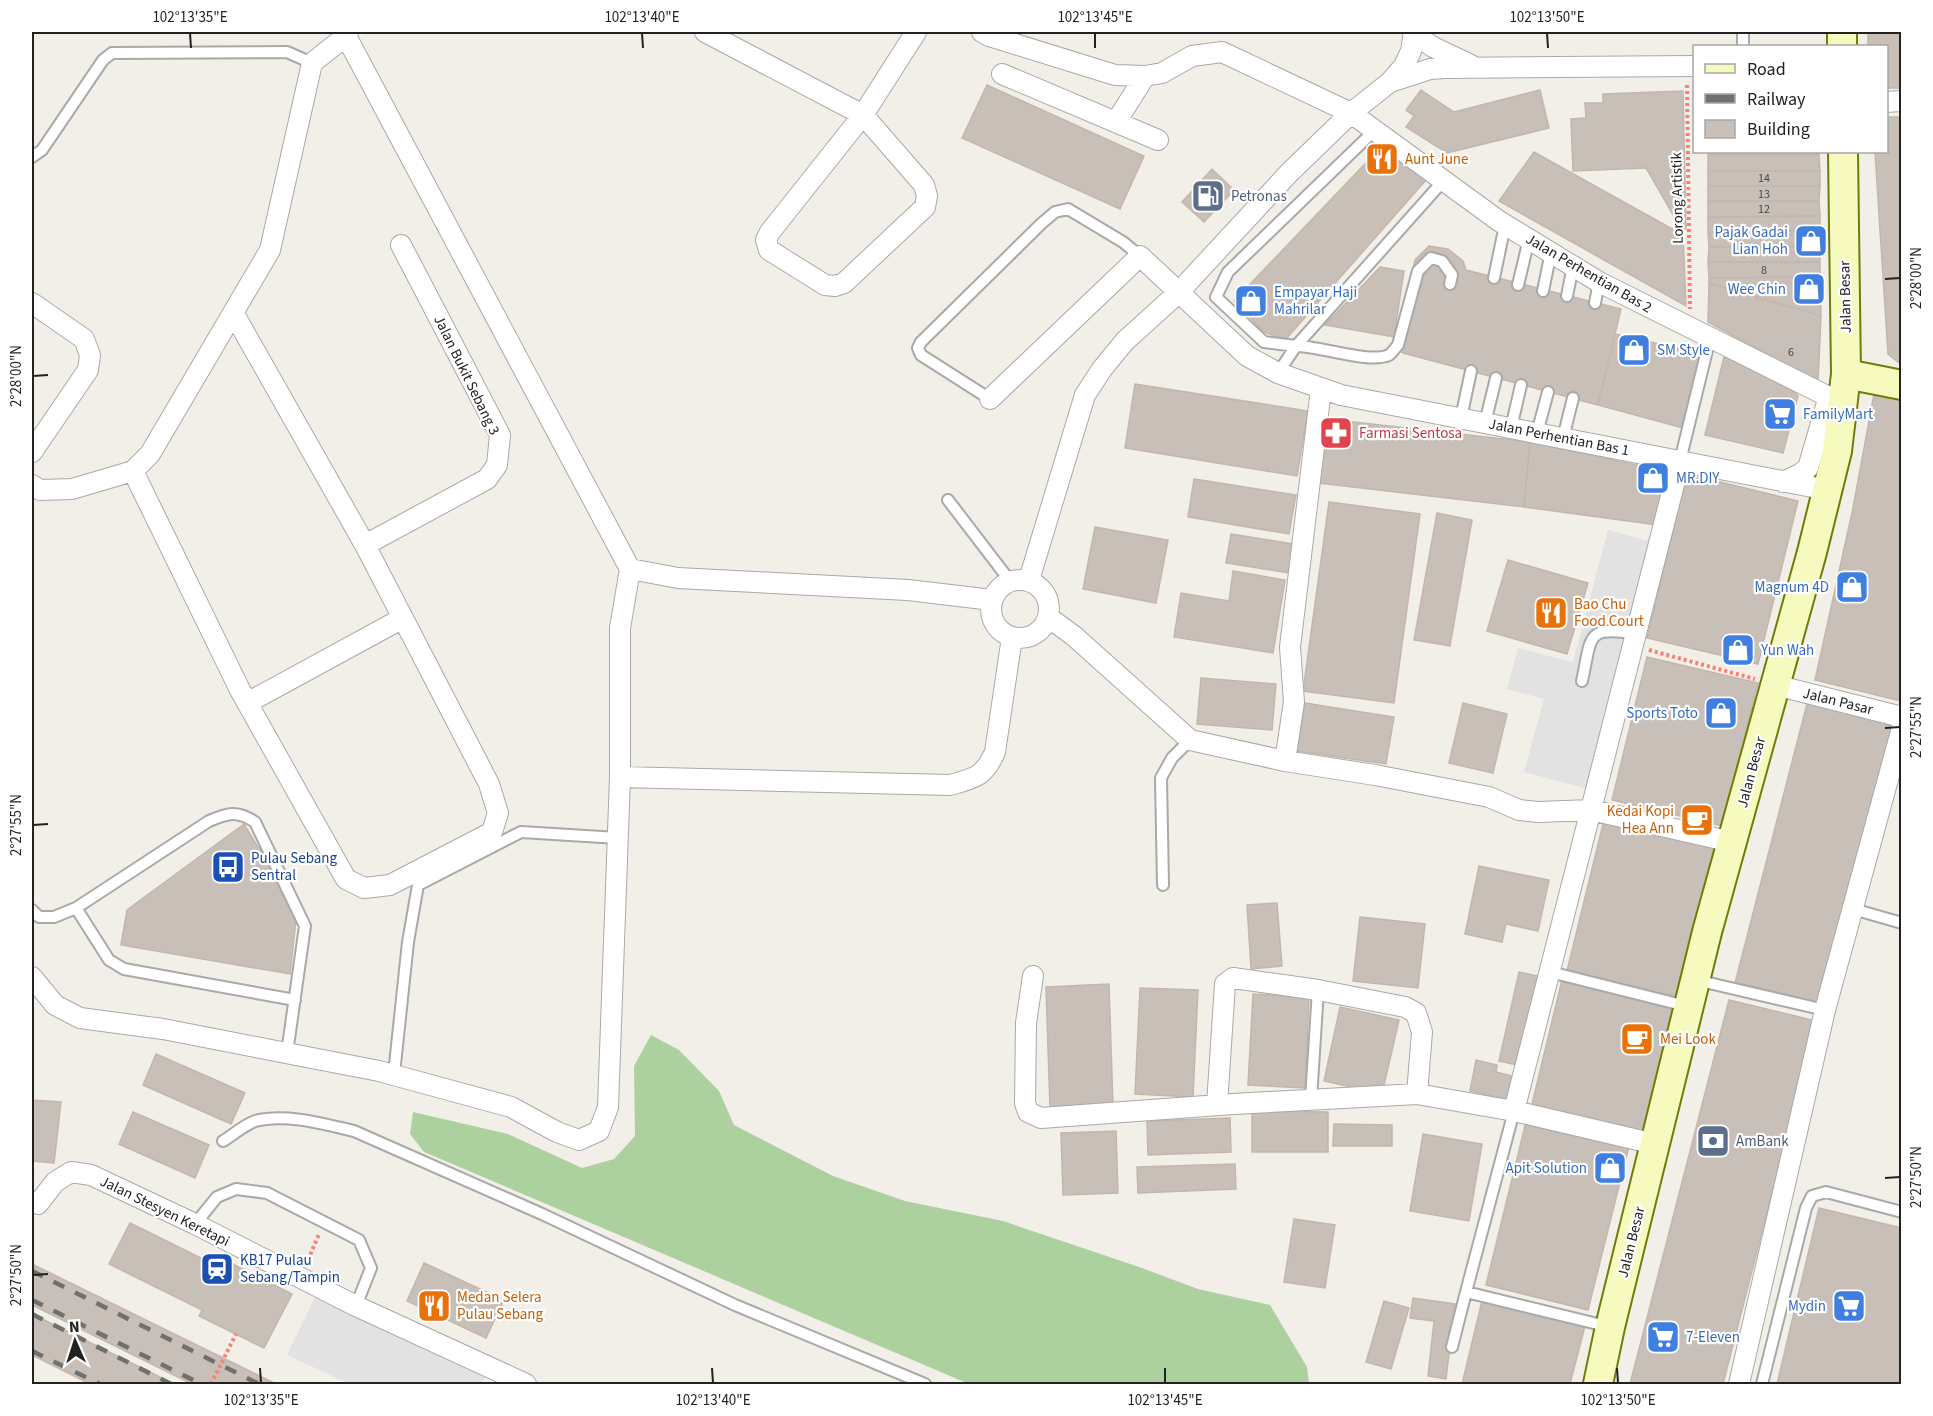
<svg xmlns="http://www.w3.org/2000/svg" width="1933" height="1416" font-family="'Source Sans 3',sans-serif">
<rect width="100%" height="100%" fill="#f2efe9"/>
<!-- forest -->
<path fill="#add19e" d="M651 1035 679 1050 719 1091 734 1125 833 1176 905 1201 1003 1221 1142 1268 1198 1289 1270 1305 1307 1367 1309 1384H969L424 1152 410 1134 413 1112 508 1134 582 1168 614 1159 635 1136 634 1066Z"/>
<!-- parking -->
<path fill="#e2e2e2" d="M1608 530 1653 542 1588 789 1524 772 1544 699 1507 689 1518 648 1573 662Z
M318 1291 488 1371 481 1384H350L287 1355Z"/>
<!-- building -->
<path fill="#c7bfb8" stroke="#c4b6ab" stroke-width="1.5" d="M1868 32H1902V88H1886V46H1868Z
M987 85 1144 156 1120 209 962 138Z
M1421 90 1454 112 1540 90 1549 128 1447 153 1406 127 1414 116 1406 110Z
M1683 91 1686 229 1680 227 1646 168 1573 171 1571 119 1586 118 1585 103H1603V94Z
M1886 117H1902V365L1888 354 1875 152H1886Z
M1382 146 1426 180 1285 340 1264 332 1234 301Z
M1534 152 1683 235 1686 306 1499 201Z
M1708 152H1819V155H1708Z
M1708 155H1819L1820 171H1708Z
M1212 169 1234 190 1204 222 1182 202Z
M1708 171H1820V186H1708Z
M1708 186H1820L1819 201H1708Z
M1708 201H1819L1820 216 1708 217Z
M1820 216V231L1708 232V217Z
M1820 231V247H1709L1708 232Z
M1429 246 1448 249 1463 261 1466 270 1621 309 1598 405 1403 353 1395 346 1415 260Z
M1709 247H1820V262H1708Z
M1708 262H1820V277L1709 278Z
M1380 267 1404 271 1394 337 1325 325Z
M1820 277 1821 316 1709 283V278Z
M1709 283 1821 316 1818 382 1708 322Z
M1615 334 1704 354 1687 429 1598 405Z
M1724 357 1776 374 1798 396 1783 453 1705 435Z
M1135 384 1308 411 1297 476 1125 448Z
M1874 394 1902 398 1901 701 1815 680 1853 508Z
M1327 419 1530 442 1524 507 1319 483Z
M1530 442 1669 472 1657 525 1524 507Z
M1687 474 1798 501 1758 664 1647 638Z
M1194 479 1296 495 1289 534 1188 517Z
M1329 502 1420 514 1394 703 1303 691Z
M1437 513 1472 520 1450 646 1414 640Z
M1095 527 1168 540 1156 603 1083 589Z
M1231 534 1294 544 1289 573 1226 563Z
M1508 560 1588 583 1567 654 1487 631Z
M1233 571 1285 580 1273 653 1174 637 1181 593 1229 601Z
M1647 657 1758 683 1723 826 1612 800Z
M1201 678 1276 684 1272 730 1197 724Z
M1808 700 1895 722 1822 1005 1735 983Z
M1305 703 1394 717 1386 764 1297 751Z
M1463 703 1507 714 1493 773 1449 763Z
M1605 816 1716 843 1678 998 1567 971Z
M244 824 297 911 290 974 121 945 127 910Z
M1479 866 1549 880 1538 931 1506 924 1502 942 1465 934Z
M1277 903 1282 966 1251 969 1247 905Z
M1360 917 1425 924 1418 988 1353 981Z
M1519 972 1542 977 1522 1066 1499 1061Z
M1562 980 1673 1007 1643 1131 1532 1104Z
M1109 984 1113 1106 1050 1108 1046 987Z
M1140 988 1198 990 1193 1097 1135 1094Z
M1253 994 1309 997 1305 1088 1248 1085Z
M1729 1000 1816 1021 1723 1384H1630Z
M1340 1007 1399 1020 1382 1094 1324 1081Z
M156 1054 245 1093 231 1124 143 1085Z
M1476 1060 1497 1065 1496 1072 1520 1078 1515 1101 1470 1091Z
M32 1100 61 1102 54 1163 32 1161Z
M1252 1111 1328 1112V1152H1252Z
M133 1112 209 1145 195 1178 119 1144Z
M1230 1118 1231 1152 1148 1155 1147 1121Z
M1526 1122 1629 1146 1588 1310 1486 1285Z
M1334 1124 1392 1125V1146H1333Z
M1116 1131 1118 1193 1063 1195 1061 1133Z
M1423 1134 1482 1144 1469 1221 1410 1211Z
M1235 1164 1236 1189 1138 1193 1137 1167Z
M1819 1208 1902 1228V1384H1777Z
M1294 1219 1335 1225 1325 1288 1284 1282Z
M130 1223 223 1269 227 1261 292 1294 264 1348 199 1316 202 1310 109 1264Z
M424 1263 504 1300 486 1338 407 1301Z
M32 1264 276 1384H192L32 1305Z
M1413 1298 1455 1304 1446 1379 1428 1376 1434 1321 1410 1318Z
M1384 1301 1409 1308 1391 1369 1366 1362Z
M1482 1301 1585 1326 1570 1384H1462Z
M32 1314 174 1384H90L32 1355Z"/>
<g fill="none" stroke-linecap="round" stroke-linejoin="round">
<defs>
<path id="lane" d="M1743 32V46
M1375 130 1228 272 1216 297 1264 342 1296 346 1444 180
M32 157 42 150 103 60 112 53 287 52 312 63
M1494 278 1505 225
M1518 285 1529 239
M1543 291 1551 252
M1567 296 1573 266
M1595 303 1599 282
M1278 373 1296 346C1320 346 1370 364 1389 355 1392 353 1395 348 1398 345L1418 271 1431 258 1442 261 1452 275 1450 284
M990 399 921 355 918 348 921 342 1042 223 1055 212 1068 209 1123 242 1140 256
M1461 418 1471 371
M1485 423 1496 378
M1511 428 1521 385
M1537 433 1548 392
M1563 438 1573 398
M1680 461 1710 338
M948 500 1010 581
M1582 681C1592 636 1585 625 1637 634
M1163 885 1161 778 1172 758 1190 740
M76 908 109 960 124 969 295 1000
M1853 909 1902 923
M32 910 39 917H54L76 908 209 821C228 813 237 810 255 822L305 926 287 1053
M1550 972 1686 1006
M1696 980 1825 1010
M394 1074 408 942 418 885 521 832 618 838
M1311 1099 1318 990
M1514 1111 1466 1292 1610 1327
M223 1141C233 1135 244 1125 255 1121 286 1113 324 1124 354 1131L542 1214 735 1305 925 1384
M195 1224 217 1197 236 1189 267 1193 359 1240 371 1268 356 1306
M1452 1347 1466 1292
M1762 1384 1806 1208 1812 1196 1826 1192 1902 1212"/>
<path id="street" d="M705 32 863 115 924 185 927 196 925 207 844 283 835 286 825 285 769 250 766 240 770 232 863 115 916 32
M982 32 989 36 1115 75 1145 76 1162 73 1192 56 1222 52 1351 113 1499 221 1599 282 1843 404
M1414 34 1433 47 1471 65
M1002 74 1158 140
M1390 82 1430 69 1446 68 1694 66
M1886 102 1902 101
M1116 122 1145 76
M32 303 84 339 90 355 88 370 32 452
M990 399 1140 256 1247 356 1278 373 1341 395 1828 490
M133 471 240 690 346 879 364 888 390 885 492 832 498 813 489 784 365 545 234 314
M1783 482 1800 474 1808 468 1829 396
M32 485 40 490 72 489 133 471 150 454 270 250 312 63 346 36 348 32
M365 545 487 479 497 465 500 435 401 245
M630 569 678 578 908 590 992 600
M991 609a29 29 0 1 1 58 0a29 29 0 1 1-58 0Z
M1029 580 1085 395 1102 369 1125 341 1178 293 1289 173 1351 113 1390 82 1404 66 1411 51 1414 32
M1048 617 1074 636 1190 740 1285 761 1375 775 1489 797 1519 810 1538 812 1591 810 1732 842
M1775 685 1902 717
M247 703 403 618
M1285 761 1294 702 1290 647 1321 389
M620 777 950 785C975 778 984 777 995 752L1012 637
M1033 976 1026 1023 1025 1103 1028 1112 1041 1118 1233 1104 1417 1094 1514 1111 1655 1144
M32 977 55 1005 80 1018 163 1029 379 1071 511 1107 557 1132 579 1140 599 1131 608 1107 620 777V628L630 569 346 36
M1217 1105 1225 984 1233 978 1318 990 1405 1007 1416 1013 1422 1032 1417 1094
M1514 1111 1680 461
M38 1204 55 1182 71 1172 91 1175 195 1224 356 1306 526 1384
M1739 1384 1825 1010 1902 728"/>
<path id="secondary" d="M1842 32V46
M1846 374 1902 385
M1598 1384 1610 1327 1707 932 1812 552 1837 451 1846 374 1843 152"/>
</defs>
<!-- lane casing -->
<use href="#lane" stroke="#a9a9a9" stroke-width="14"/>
<!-- street casing -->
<use href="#street" stroke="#a9a9a9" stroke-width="22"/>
<!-- secondary casing -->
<use href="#secondary" stroke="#707d05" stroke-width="32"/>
<!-- path -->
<path stroke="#fa8072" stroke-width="4" stroke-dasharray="3 3" stroke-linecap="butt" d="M1687 85 1690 309
M1649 650 1755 679
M308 1260 319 1234"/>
<!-- lane -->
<use href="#lane" stroke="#fff" stroke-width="10"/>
<!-- street -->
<use href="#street" stroke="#fff" stroke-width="20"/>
<!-- secondary -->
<use href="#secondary" stroke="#f7fabf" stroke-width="28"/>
<!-- rail -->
<path stroke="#707070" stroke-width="4.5" stroke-dasharray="12 12" stroke-linecap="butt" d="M32 1271 259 1384
M32 1300 201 1384
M32 1314 171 1384
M32 1351 100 1384"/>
<!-- path-bridge -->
<path stroke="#fa8072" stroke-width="4" stroke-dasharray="3 3" stroke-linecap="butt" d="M211 1384 236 1334"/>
</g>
<!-- ticks -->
<path fill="none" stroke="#222" stroke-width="2" d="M190 33 191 48M642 33 643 48M1095 33V48M1547 33 1548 48M1885 279 1900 278M33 376 48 375M1885 728 1900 727M33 825 48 824M1885 1178 1900 1177M33 1275 48 1274M260 1368 261 1383M712 1368 713 1383M1165 1368V1383M1617 1368 1618 1383"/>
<!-- icons -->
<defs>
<symbol id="restaurant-square" viewBox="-11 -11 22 22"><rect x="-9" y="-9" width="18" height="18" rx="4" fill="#e8710a" stroke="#fff"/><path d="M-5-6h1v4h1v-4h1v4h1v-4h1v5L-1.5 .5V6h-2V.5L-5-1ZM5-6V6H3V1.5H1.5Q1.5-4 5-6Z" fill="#fff"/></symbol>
<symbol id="fuel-square" viewBox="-11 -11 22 22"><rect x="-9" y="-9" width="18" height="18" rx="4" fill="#5c6f8a" stroke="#fff"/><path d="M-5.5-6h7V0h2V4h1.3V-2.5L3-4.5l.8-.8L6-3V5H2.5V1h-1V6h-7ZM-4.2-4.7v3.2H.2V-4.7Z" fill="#fff"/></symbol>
<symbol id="shop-square" viewBox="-11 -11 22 22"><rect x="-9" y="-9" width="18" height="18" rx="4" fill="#3f7fe0" stroke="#fff"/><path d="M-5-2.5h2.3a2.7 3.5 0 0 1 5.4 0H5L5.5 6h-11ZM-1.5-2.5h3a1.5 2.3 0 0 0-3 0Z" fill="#fff"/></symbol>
<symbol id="supermarket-square" viewBox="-11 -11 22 22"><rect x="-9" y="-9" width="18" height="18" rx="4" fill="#3f7fe0" stroke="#fff"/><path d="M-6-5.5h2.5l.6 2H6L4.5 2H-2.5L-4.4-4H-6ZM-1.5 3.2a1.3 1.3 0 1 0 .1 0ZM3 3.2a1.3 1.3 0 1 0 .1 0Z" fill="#fff"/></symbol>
<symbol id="pharmacy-square" viewBox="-11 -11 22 22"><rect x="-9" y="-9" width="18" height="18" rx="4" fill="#e0444e" stroke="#fff"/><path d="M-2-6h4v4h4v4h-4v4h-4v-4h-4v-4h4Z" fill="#fff"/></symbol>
<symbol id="cafe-square" viewBox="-11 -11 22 22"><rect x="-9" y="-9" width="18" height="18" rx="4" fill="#e8710a" stroke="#fff"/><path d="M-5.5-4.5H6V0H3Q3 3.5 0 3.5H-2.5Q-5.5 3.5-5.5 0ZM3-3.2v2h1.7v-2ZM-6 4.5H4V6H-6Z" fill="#fff"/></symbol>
<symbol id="bus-square" viewBox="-11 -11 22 22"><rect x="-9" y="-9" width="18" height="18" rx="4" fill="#1a4fb4" stroke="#fff"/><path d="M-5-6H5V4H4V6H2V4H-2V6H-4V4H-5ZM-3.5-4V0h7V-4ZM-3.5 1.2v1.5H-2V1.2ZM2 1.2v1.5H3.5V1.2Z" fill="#fff"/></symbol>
<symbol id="bank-square" viewBox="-11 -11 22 22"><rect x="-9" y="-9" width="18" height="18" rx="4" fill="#5c6f8a" stroke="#fff"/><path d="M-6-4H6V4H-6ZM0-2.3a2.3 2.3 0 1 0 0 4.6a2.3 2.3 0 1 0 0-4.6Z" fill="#fff"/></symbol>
<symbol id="station-square" viewBox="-11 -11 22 22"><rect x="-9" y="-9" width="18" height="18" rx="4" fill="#1a4fb4" stroke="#fff"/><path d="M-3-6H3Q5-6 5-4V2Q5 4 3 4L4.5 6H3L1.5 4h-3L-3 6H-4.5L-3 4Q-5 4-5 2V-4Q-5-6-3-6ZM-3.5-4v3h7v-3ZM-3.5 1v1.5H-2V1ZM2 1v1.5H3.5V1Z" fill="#fff"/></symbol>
</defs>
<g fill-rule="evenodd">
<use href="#restaurant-square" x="1363" y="140" width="38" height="38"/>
<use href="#fuel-square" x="1189" y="177" width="38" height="38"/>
<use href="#shop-square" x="1792" y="222" width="38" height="38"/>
<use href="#shop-square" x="1790" y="270" width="38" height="38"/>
<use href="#shop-square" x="1232" y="282" width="38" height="38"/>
<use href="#shop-square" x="1615" y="331" width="38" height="38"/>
<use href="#supermarket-square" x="1761" y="395" width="38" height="38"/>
<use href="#pharmacy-square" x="1317" y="414" width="38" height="38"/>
<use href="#shop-square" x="1634" y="459" width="38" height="38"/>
<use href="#shop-square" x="1833" y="568" width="38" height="38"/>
<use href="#restaurant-square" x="1532" y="594" width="38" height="38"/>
<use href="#shop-square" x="1719" y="631" width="38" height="38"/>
<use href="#shop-square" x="1702" y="694" width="38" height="38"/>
<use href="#cafe-square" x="1678" y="801" width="38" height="38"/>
<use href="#bus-square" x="209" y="848" width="38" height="38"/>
<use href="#cafe-square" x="1618" y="1020" width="38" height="38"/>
<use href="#bank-square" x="1694" y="1122" width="38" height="38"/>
<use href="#shop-square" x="1591" y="1149" width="38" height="38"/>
<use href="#station-square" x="198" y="1250" width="38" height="38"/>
<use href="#restaurant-square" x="415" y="1287" width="38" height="38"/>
<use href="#supermarket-square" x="1830" y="1287" width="38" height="38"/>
<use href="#supermarket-square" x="1644" y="1318" width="38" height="38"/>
</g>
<g text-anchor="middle" stroke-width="4.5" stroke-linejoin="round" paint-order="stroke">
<!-- number labels -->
<g font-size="12" fill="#4b4948">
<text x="1764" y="182">14</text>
<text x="1764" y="198">13</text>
<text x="1764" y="213">12</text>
<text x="1764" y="274">8</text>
<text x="1791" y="356">6</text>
</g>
<!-- food labels -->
<g font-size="15" fill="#c56008" stroke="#fff" text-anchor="start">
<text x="1405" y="164">Aunt June</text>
<text x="1574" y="609">Bao Chu<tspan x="1574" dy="17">Food Court</tspan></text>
<text x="1674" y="816" text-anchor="end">Kedai Kopi<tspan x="1674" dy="17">Hea Ann</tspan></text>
<text x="1660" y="1044">Mei Look</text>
<text x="457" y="1302">Medan Selera<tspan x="457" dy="17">Pulau Sebang</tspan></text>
</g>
<!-- service labels -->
<g font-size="15" fill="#4e5e75" stroke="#fff" text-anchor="start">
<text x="1231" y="201">Petronas</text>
<text x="1736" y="1146">AmBank</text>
</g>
<!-- street labels -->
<g font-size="15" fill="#222" stroke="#fff">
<text transform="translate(1677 198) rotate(-91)" y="5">Lorong Artistik</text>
<text transform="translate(1589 273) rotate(30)" y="5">Jalan Perhentian Bas 2</text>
<text transform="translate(1845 297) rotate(-91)" y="5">Jalan Besar</text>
<text transform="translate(467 375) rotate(64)" y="5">Jalan Bukit Sebang 3</text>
<text transform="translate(1559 437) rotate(11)" y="5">Jalan Perhentian Bas 1</text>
<text transform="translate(1838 701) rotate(14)" y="5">Jalan Pasar</text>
<text transform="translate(1751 772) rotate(-75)" y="5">Jalan Besar</text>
<text transform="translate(165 1211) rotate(26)" y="5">Jalan Stesyen Keretapi</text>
<text transform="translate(1631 1242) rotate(-76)" y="5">Jalan Besar</text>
</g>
<!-- shop labels -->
<g font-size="15" fill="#366cbe" stroke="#fff" text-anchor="end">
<text x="1788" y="237">Pajak Gadai<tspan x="1788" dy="17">Lian Hoh</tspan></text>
<text x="1786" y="294">Wee Chin</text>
<text x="1274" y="297" text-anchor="start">Empayar Haji<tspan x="1274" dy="17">Mahrilar</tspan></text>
<text x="1657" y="355" text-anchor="start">SM Style</text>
<text x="1803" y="419" text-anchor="start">FamilyMart</text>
<text x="1676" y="483" text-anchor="start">MR.DIY</text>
<text x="1829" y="592">Magnum 4D</text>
<text x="1761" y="655" text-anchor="start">Yun Wah</text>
<text x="1698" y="718">Sports Toto</text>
<text x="1587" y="1173">Apit Solution</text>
<text x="1826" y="1311">Mydin</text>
<text x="1686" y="1342" text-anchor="start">7-Eleven</text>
</g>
<!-- health labels -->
<g font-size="15" fill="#be3a42" stroke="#fff" text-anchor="start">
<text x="1359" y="438">Farmasi Sentosa</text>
</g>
<!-- transit labels -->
<g font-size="15" fill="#164399" stroke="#fff" text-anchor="start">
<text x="251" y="863">Pulau Sebang<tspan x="251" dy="17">Sentral</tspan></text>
<text x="240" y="1265">KB17 Pulau<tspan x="240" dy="17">Sebang/Tampin</tspan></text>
</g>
</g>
<!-- border -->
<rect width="1933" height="1416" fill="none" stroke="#ffffff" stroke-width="66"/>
<!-- legend -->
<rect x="1693" y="45" width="195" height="108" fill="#ffffff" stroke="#a7a7a7" stroke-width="1.5"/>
<rect x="1705" y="64" width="30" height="9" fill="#f7fabf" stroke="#a7a7a7" stroke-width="1.5"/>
<text x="1747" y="75" font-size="18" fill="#222222">Road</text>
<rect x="1705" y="94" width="30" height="9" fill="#707070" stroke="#a7a7a7" stroke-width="1.5"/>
<text x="1747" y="105" font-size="18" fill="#222222">Railway</text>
<rect x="1705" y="120" width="30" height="18" fill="#c7bfb8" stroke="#a7a7a7" stroke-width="1.5"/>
<text x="1747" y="135" font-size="18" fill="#222222">Building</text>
<!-- north arrow -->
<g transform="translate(75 1341) rotate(357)" stroke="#ffffff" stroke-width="4.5" paint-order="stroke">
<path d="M0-4.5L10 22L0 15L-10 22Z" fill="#222222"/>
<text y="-9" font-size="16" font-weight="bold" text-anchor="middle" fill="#222222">N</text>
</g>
<rect x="33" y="33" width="1867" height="1350" fill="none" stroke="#222" stroke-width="2"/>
<g font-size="15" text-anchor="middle" fill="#222">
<text x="190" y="22">102°13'35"E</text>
<text x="642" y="22">102°13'40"E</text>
<text x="1095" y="22">102°13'45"E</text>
<text x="1547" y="22">102°13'50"E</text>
<text transform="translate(1916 278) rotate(-90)" y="5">2°28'00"N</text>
<text transform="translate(16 376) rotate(-90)" y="5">2°28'00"N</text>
<text transform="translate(1916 727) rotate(-90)" y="5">2°27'55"N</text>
<text transform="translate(16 825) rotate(-90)" y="5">2°27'55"N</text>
<text transform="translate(1916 1177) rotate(-90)" y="5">2°27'50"N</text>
<text transform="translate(16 1275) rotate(-90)" y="5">2°27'50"N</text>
<text x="261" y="1405">102°13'35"E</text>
<text x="713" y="1405">102°13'40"E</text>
<text x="1165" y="1405">102°13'45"E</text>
<text x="1618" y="1405">102°13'50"E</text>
</g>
</svg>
